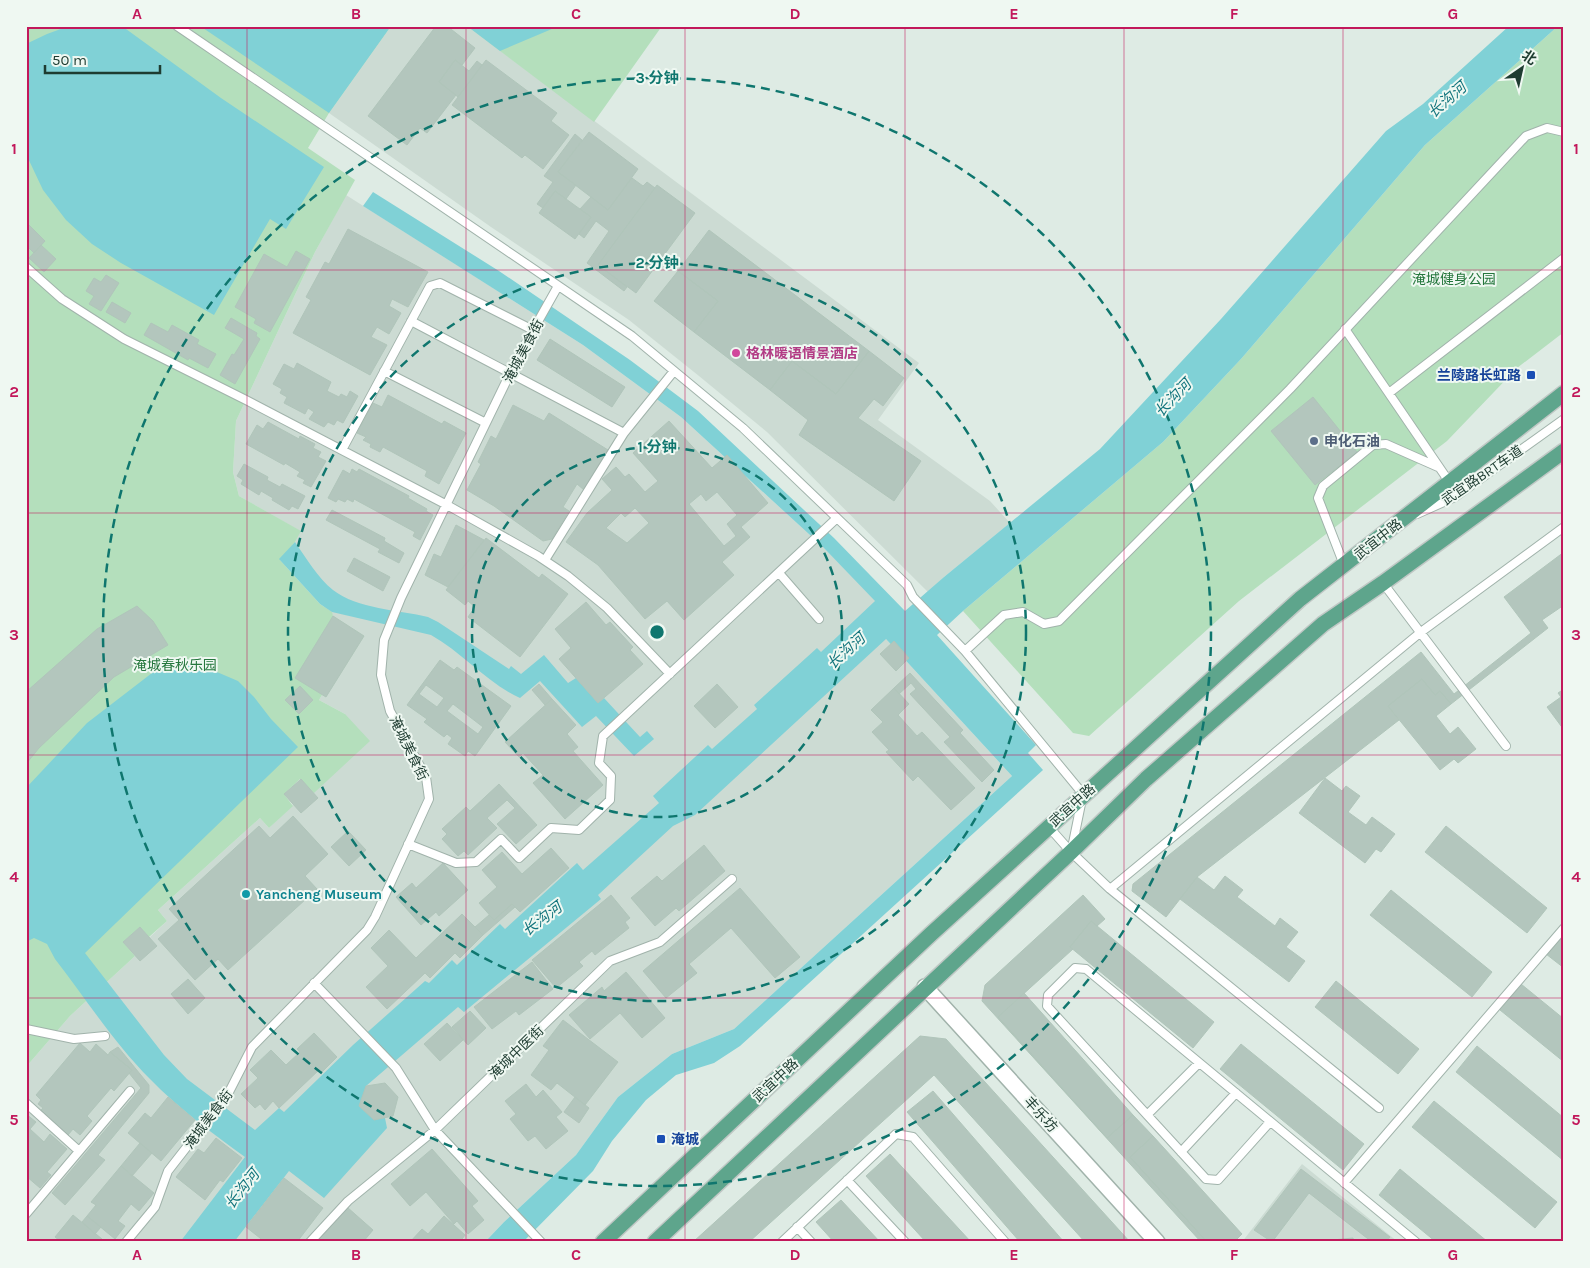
<svg xmlns="http://www.w3.org/2000/svg" width="1590" height="1268" font-family="Karla,'Noto Sans SC',sans-serif">
<rect width="100%" height="100%" fill="#deebe4"/>
<!-- built -->
<path fill="#ccdbd3" d="M391 26H467L919 363 878 420 990 501 1010 523 944 577 928 592 767 432 699 376 629 320 491 227 329 113Z
M346 195 583 345 681 417 822 546 875 600 886 639 1012 776 734 1029 672 1054 618 1097 576 1155 504 1222 485 1242H26V1067L70 1016 135 956 123 942 140 927 150 937 167 921 158 910 260 818 269 828 293 805 284 794 301 779 345 714 319 700 322 695 326 697 364 636 333 616 279 559 295 542 300 531 239 496 233 472 236 421 315 252Z
M1302 1164 1398 1242H1242Z"/>
<!-- green -->
<path fill="#b4dfbc" d="M26 26H391L329 113 308 148 355 180 315 252 236 421 233 472 239 496 301 531 295 542 280 560 320 604 332 612 333 616 364 636 326 697 322 695 319 700 345 714 370 741 314 793 300 779 284 794 293 806 269 828 260 818 158 910 167 921 149 937 140 927 123 942 135 956 70 1016 26 1067Z
M467 26H662L594 122Z
M1558 26H1564V332L1517 368 1447 441 1239 601 1089 736 1073 733 963 611 1163 442 1241 359 1425 145Z"/>
<!-- water -->
<path fill="#80d1d6" d="M69 26H117L126 29 221 98 324 167 286 229 270 219 214 315 121 263 92 244 66 220 43 190 26 154V44L47 34Z
M200 26H391L329 113Z
M467 26H559L500 51Z
M1509 26H1558L1425 145 1241 359 1163 442 963 611 937 635 1036 745 1028 753 1043 770 740 1046 714 1063 676 1075 646 1100 612 1141 593 1171 523 1242H485L504 1222 576 1155 618 1097 672 1054 734 1029 1012 776 886 639 695 815 673 826 598 895 601 899 464 1012 458 1007 366 1086 385 1118 387 1128 324 1198 289 1171 234 1242H180L245 1157C212 1133 178 1108 150 1079 114 1043 86 999 55 959L47 944 34 938 26 942V788L87 723 165 663 184 658 238 681 254 697 271 719 298 747 85 953 164 1055 187 1079 255 1130 279 1108 284 1112 353 1045 425 981 429 983 452 960 457 965 500 924 505 929 577 863 583 870 659 803 653 796 708 745 712 749 757 709 754 705 817 648 821 652 875 601 822 546 681 417 583 345 363 206 373 192 499 271 630 360 698 411 834 538 905 611 944 577 1100 449 1221 319 1386 131 1423 104Z
M295 542C306 558 318 578 333 590 357 609 399 610 428 617L438 622 509 669 511 666 521 674 544 655 568 683 576 678 598 703 604 698 640 737 647 731 654 739 634 756 596 716 582 727 540 681 520 698C487 683 463 653 431 635L332 612 320 604 279 559Z"/>
<!-- building -->
<path fill="#b3c6bd" stroke="#b0c5ba" fill-rule="evenodd" d="M436 26H447L475 48 462 65 455 60 439 82 456 95 427 133 420 128 407 145 368 116Z
M455 60 469 71 477 61 482 65 458 97 439 82Z
M486 60 557 113 551 121 569 135 543 169 525 155 522 158 452 105Z
M589 132 638 169 608 210 558 172Z
M575 134 582 140 558 172 576 185 566 199 555 191 543 208 537 204 553 182 544 176Z
M632 178 643 186 647 182 655 188 598 265 627 287 624 291 587 263 609 231 596 221 584 238 579 234 591 217 580 209 591 197 608 210Z
M657 185 695 213 636 293 598 265Z
M555 191 591 217 575 239 539 213Z
M26 222 45 241 34 253 26 245Z
M348 229 428 272 408 307 392 299 389 306 401 313 389 334 377 327 371 337 387 345 370 375 293 333 311 300 306 297 325 262 329 264Z
M709 230 869 351 836 394 792 361 770 390 694 332 718 301 678 271Z
M41 245 56 259 44 272 29 258Z
M296 251 310 259 270 332 254 323 256 319 235 307 264 254 287 267Z
M678 271 718 301 694 332 654 301Z
M106 275 119 283 101 311 89 304 94 296 86 291 94 278 101 282Z
M112 302 131 313 125 323 106 312Z
M231 318 257 333 256 336 260 339 235 384 220 375 232 354 234 355 244 339 225 328Z
M151 323 168 332 172 325 199 340 197 344 216 354 208 368 189 358 188 360 144 335Z
M550 339 625 387 612 407 537 360Z
M869 351 904 378 883 406 874 399 858 418 921 461 894 501 799 435 808 420 770 390 792 361 836 394Z
M297 363 331 382 327 391 339 397 341 394 347 397 350 391 358 396 343 423 337 420 334 425 328 422 324 427 309 419 314 412 308 408 305 414 284 403 287 397 280 393 282 389 273 384 284 364 294 369Z
M388 395 442 424 444 421 466 433 439 484 425 476 427 471 383 447 380 452 370 447 371 444 363 440 366 437 357 433 373 403 382 407Z
M1313 397 1357 452 1315 485 1271 431Z
M513 405 544 421 549 413 608 450 584 490 577 484 563 507 569 511 552 539 543 541 494 506 467 490 481 464 478 462 491 436 496 439Z
M669 421 712 468 727 455 768 503 741 527 750 537 722 562 734 575 684 620 667 601 645 619 598 565 566 542 587 513 612 490 602 479 616 467 625 477 629 474 645 492 658 481 633 453ZM717 492 737 515 727 524 736 536 724 546 689 504 701 494 706 501ZM635 508 649 523 627 543 606 528 621 513 625 517Z
M268 422 299 439 300 436 315 444 313 448 321 452 318 457 326 461 311 487 303 483 305 480 297 476 300 472 285 463 284 465 246 444 257 425 263 429Z
M244 464 268 477 267 480 280 487 282 484 305 496 298 509 292 506 289 510 272 500 273 498 261 491 259 495 241 484 243 480 237 476Z
M352 469 357 472 359 469 409 496 408 498 427 509 426 511 433 515 420 540 413 536 415 532 354 499 353 502 347 499 345 502 338 499 336 502 328 498 343 470 350 474Z
M332 510 385 538 384 541 404 553 399 563 378 552 380 549 326 520Z
M456 525 484 540 448 587 425 575 434 554 441 557Z
M486 538 539 578 542 574 568 594 520 657 468 617 475 607 468 601 465 605 446 590Z
M1564 552V605L1542 620 1548 628 1451 704 1440 691 1435 695 1422 679 1388 706 1399 720 1197 877 1166 917 1132 891 1133 884 1421 652 1454 694 1531 633 1504 597Z
M354 558 390 577 383 591 347 571Z
M586 602 606 625 610 622 633 647 630 650 643 664 598 703 559 659 571 648 555 629Z
M137 606 153 621 168 645 114 677 39 748 26 764V692L97 629Z
M333 616 364 636 326 697 295 678Z
M894 641 909 658 896 671 880 654Z
M440 660 454 670 457 667 511 706 475 756 468 751 465 756 448 744 452 738 447 734 444 737 424 722 427 719 407 705ZM426 685 444 698 437 707 419 694ZM453 704 483 727 478 734 447 711Z
M910 673 963 730 960 733 994 770 982 782 944 742 950 737 910 694 916 689 911 683 899 694 894 688Z
M1422 679 1435 695 1440 691 1451 704 1436 716 1450 734 1458 727 1476 749 1458 763 1454 759 1440 770 1388 706Z
M539 684 552 699 545 705 532 690Z
M717 684 738 707 715 728 694 706Z
M300 686 313 700 299 714 285 700Z
M894 688 909 704 898 715 917 736 922 732 975 788 951 810 918 776 913 781 886 752 889 750 872 732 883 722 871 710Z
M1564 689V730L1547 707 1561 697 1558 693Z
M552 699 576 725 567 734 578 747 573 751 603 785 565 819 533 783 543 775 523 753 519 757 505 742Z
M1325 778 1342 791 1346 786 1360 796 1348 812 1366 825 1372 817 1395 834 1381 852 1376 849 1365 863 1299 813Z
M301 779 318 798 301 813 284 794Z
M499 784 537 825 516 844 497 824 515 808 507 800 487 818 497 828 468 855 464 851 458 856 442 839 447 834 442 829 466 807 470 811Z
M293 816 328 854 305 876 317 889 228 970 218 959 195 980 158 939 179 920 169 909 259 826 270 838Z
M1446 826 1547 908 1527 933 1425 852Z
M348 831 366 850 349 866 331 847Z
M704 845 725 871 679 911 676 908 655 926 631 898 657 876 662 881Z
M551 848 569 868 520 912 512 904 494 920 479 903 497 887 482 870 502 852 522 874Z
M443 863 468 890 439 916 436 912 421 925 396 897 412 883 416 888Z
M1225 876 1243 890 1237 897 1275 926 1280 918 1298 932 1286 947 1305 961 1289 982 1180 899 1197 877 1214 890Z
M740 888 800 957 775 978 731 928 689 964 697 973 666 998 643 971Z
M1391 890 1492 972 1472 997 1370 915Z
M611 895 630 918 625 922 629 928 595 955 592 951 579 962 583 966 556 988 532 960Z
M1083 895 1105 919 1097 926 1091 921 1070 947 1073 949 998 1017 1107 1138 1133 1115 1153 1136 1130 1157 1207 1242H1201L982 1001 985 985Z
M512 904 515 907 483 935 475 927 489 915 494 920Z
M462 914 483 935 460 958 455 953 430 978 425 973 387 1009 366 987 388 966 371 948 389 930 416 958Z
M1091 921 1214 1022 1193 1048 1070 947Z
M140 927 157 946 140 961 123 942Z
M1564 933V968L1546 954Z
M532 962 553 989 519 1015 516 1011 492 1029 474 1007Z
M626 972 665 1018 642 1038 620 1013 590 1039 569 1015 602 987 604 991Z
M188 979 205 998 188 1014 171 994Z
M1336 981 1419 1049 1398 1074 1315 1007Z
M1521 984 1564 1019V1062L1500 1010Z
M1024 993 1133 1115 1107 1138 998 1017Z
M470 1011 486 1028 468 1045 452 1027Z
M563 1020 618 1062 585 1105 557 1083 551 1090 531 1075 549 1050 543 1046Z
M447 1023 463 1040 440 1061 424 1044Z
M314 1033 337 1057 322 1072 320 1069 279 1108 273 1101 265 1110 260 1104 255 1108 241 1094 258 1078 250 1070 271 1050 286 1065 300 1052 297 1049Z
M920 1036 946 1039 1130 1242H1085L934 1075 749 1242H693Z
M80 1043 90 1052 96 1044 108 1055 110 1052 132 1070 114 1091 111 1088 87 1116 92 1121 80 1135 73 1129 68 1135 40 1111 43 1108 38 1104 41 1100 36 1095Z
M1241 1044 1364 1144 1343 1170 1220 1069Z
M1477 1046 1564 1118V1161L1456 1072Z
M118 1047 149 1085V1093L98 1155 105 1160 65 1205 52 1193 141 1088 129 1073 132 1070 110 1052Z
M385 1083 398 1097 393 1116 374 1120 359 1106 366 1086Z
M526 1084 536 1097 543 1090 562 1112 556 1117 568 1131 546 1149 535 1136 528 1141 510 1119 516 1114 505 1101Z
M933 1091 1064 1242H1020L907 1112Z
M168 1097 195 1120 161 1161 128 1133 145 1113 151 1118Z
M575 1097 589 1108 579 1123 564 1112Z
M1434 1101 1557 1202 1535 1228 1412 1127Z
M26 1114 36 1122 30 1129 44 1142 50 1134 67 1149 47 1172 51 1175 40 1188 26 1176Z
M1153 1136 1242 1234 1234 1242H1207L1130 1157Z
M216 1138 242 1158 223 1182 220 1180 205 1200 176 1177 198 1149 204 1153Z
M140 1143 152 1153 132 1176 121 1166Z
M432 1149 478 1201 472 1206 484 1220 468 1234 457 1221 454 1224 426 1192 410 1206 391 1184Z
M890 1154 971 1242H926L866 1176Z
M121 1166 154 1193 139 1211 131 1204 118 1221 125 1226 115 1239 87 1216 96 1205 91 1202Z
M1301 1169 1390 1237 1386 1242H1372L1309 1193 1272 1242 1254 1230Z
M1400 1169 1488 1242H1436L1379 1195Z
M284 1178 323 1208 297 1242H293L289 1239 287 1242H265L246 1227Z
M841 1200 880 1242H834L816 1222Z
M347 1207 373 1230 363 1242H315Z
M73 1215 102 1239 99 1242H58L59 1240 55 1237Z
M87 1216 101 1227 95 1234 82 1222Z
M444 1216 465 1235 460 1242H410L422 1229 428 1234Z
M1353 1238 1354 1242H1312Z"/>
<g fill="none" stroke-linecap="round" stroke-linejoin="round">
<defs>
<path id="service" d="M177 26 632 336 743 428 907 585 913 597 965 651 1083 794 1072 848
M26 267 62 299 124 339 246 400 447 505 538 556 568 576 607 608 670 674
M411 321 624 433
M1345 329 1450 483
M384 371 486 423
M1389 393 1564 258
M342 450 430 286 440 283 533 330
M1417 514 1455 497 1564 419
M545 560 624 433 674 371
M1344 565 1318 498 1323 486 1373 445 1386 444 1438 467
M779 573 819 619
M1383 583 1506 746
M965 651 1004 615 1023 612 1044 624 1059 621 1290 389 1526 136 1547 128 1564 132
M1048 826 1071 852 1110 889 1379 1108
M408 844 456 863 476 862 501 839 519 858 551 828 579 830 610 800 611 776 599 763 603 736 837 518
M1110 889 1421 632 1564 527
M314 983 396 1068 435 1130 541 1242
M26 1029 74 1039 105 1036
M26 1103 79 1151
M1147 1115 1199 1063
M1270 1122 1218 1180 1206 1179 1047 1006 1048 995 1075 968 1086 969 1416 1242
M1181 1152 1236 1093
M847 1180 905 1242
M1344 1183 1564 928
M26 1214 130 1091
M797 1227 811 1242
M126 1242 155 1207 168 1171 228 1094 252 1047 367 930 375 917 429 799 426 777 390 711 381 675 384 640 401 598 518 357 558 286
M310 1242 348 1201 435 1130 610 961 660 942 732 879
M782 1242 896 1134 913 1137 1005 1242"/>
<path id="tertiary" d="M925 987 1157 1242"/>
<path id="primary" d="M603 1242 931 934 1300 599 1564 393
M655 1242 1071 852 1146 779 1323 624 1383 583 1564 451"/>
</defs>
<!-- service casing -->
<use href="#service" stroke="#a1b3ab" stroke-width="10"/>
<!-- tertiary casing -->
<use href="#tertiary" stroke="#a1b3ab" stroke-width="18"/>
<!-- primary casing -->
<use href="#primary" stroke="#c0c8c5" stroke-width="18"/>
<!-- service -->
<use href="#service" stroke="#fff" stroke-width="8"/>
<!-- tertiary -->
<use href="#tertiary" stroke="#fff" stroke-width="15"/>
<!-- primary -->
<use href="#primary" stroke="#5ea58c" stroke-width="15"/>
</g>
<!-- grid -->
<path fill="none" stroke="#c2185b" stroke-width="1" stroke-opacity="0.55" d="M247 26V1242M466 26V1242M685 26V1242M905 26V1242M1124 26V1242M1343 26V1242M26 270H1564M26 513H1564M26 755H1564M26 998H1564"/>
<!-- distance rings -->
<g fill="none" stroke="#0f766e" stroke-width="2.5" stroke-dasharray="9 6">
<circle cx="657" cy="632" r="185"/>
<circle cx="657" cy="632" r="369"/>
<circle cx="657" cy="632" r="554"/>
</g>
<!-- markers -->
<circle fill="#d1479c" stroke="#eff8f2" stroke-width="2" cx="736" cy="353" r="5"/>
<g fill="#1a4fb4" stroke="#eff8f2" stroke-width="2">
<rect x="1526" y="370" width="10" height="10" rx="2.5"/>
<rect x="656" y="1134" width="10" height="10" rx="2.5"/>
</g>
<circle fill="#5c6f8a" stroke="#eff8f2" stroke-width="2" cx="1314" cy="441" r="5"/>
<circle fill="#0f9aa8" stroke="#eff8f2" stroke-width="2" cx="246" cy="894" r="5"/>
<g text-anchor="middle" stroke-width="4" stroke-linejoin="round" paint-order="stroke">
<!-- park labels -->
<g font-size="14" fill="#25773d" stroke="#eff8f2">
<text x="1454" y="284">淹城健身公园</text>
<text x="175" y="670">淹城春秋乐园</text>
</g>
<!-- street labels -->
<g font-size="14" fill="#1e3c31" stroke="#eff8f2">
<text transform="translate(523 351) rotate(-62)" y="5">淹城美食街</text>
<text transform="translate(1482 475) rotate(-34)" y="5">武宜路BRT车道</text>
<text transform="translate(1378 539) rotate(-38)" y="5">武宜中路</text>
<text transform="translate(409 748) rotate(64)" y="5">淹城美食街</text>
<text transform="translate(1072 805) rotate(-42)" y="5">武宜中路</text>
<text transform="translate(516 1052) rotate(-44)" y="5">淹城中医街</text>
<text transform="translate(775 1080) rotate(-43)" y="5">武宜中路</text>
<text transform="translate(1041 1114) rotate(48)" y="5">丰乐坊</text>
<text transform="translate(208 1119) rotate(-53)" y="5">淹城美食街</text>
</g>
<!-- hotel labels -->
<g font-size="14" font-weight="bold" fill="#b23c85" stroke="#eff8f2" text-anchor="start">
<text x="746" y="358">格林暖语情景酒店</text>
</g>
<!-- transit labels -->
<g font-size="14" font-weight="bold" fill="#164399" stroke="#eff8f2" text-anchor="end">
<text x="1521" y="380">兰陵路长虹路</text>
<text x="671" y="1144" text-anchor="start">淹城</text>
</g>
<!-- service labels -->
<g font-size="14" font-weight="bold" fill="#4e5e75" stroke="#eff8f2" text-anchor="start">
<text x="1324" y="446">申化石油</text>
</g>
<!-- culture labels -->
<g font-size="14" font-weight="bold" fill="#0d838f" stroke="#eff8f2" text-anchor="start">
<text x="256" y="899">Yancheng Museum</text>
</g>
<!-- water labels -->
<g font-size="15" font-style="italic" fill="#13757d" stroke="#eff8f2">
<text transform="translate(1447 100) rotate(-41)" y="5">长沟河</text>
<text transform="translate(1173 398) rotate(-46)" y="5">长沟河</text>
<text transform="translate(846 651) rotate(-42)" y="5">长沟河</text>
<text transform="translate(542 919) rotate(-37)" y="5">长沟河</text>
<text transform="translate(242 1189) rotate(-51)" y="5">长沟河</text>
</g>
</g>
<circle cx="657" cy="632" r="8" fill="#0f766e" stroke="#eff8f2" stroke-width="2.5"/>
<g font-size="15" text-anchor="middle" font-weight="bold" fill="#0f766e" stroke="#eff8f2" stroke-width="4" stroke-linejoin="round" paint-order="stroke">
<text x="657" y="83">3 分钟</text>
<text x="657" y="268">2 分钟</text>
<text x="657" y="452">1 分钟</text>
</g>
<!-- border -->
<rect width="1590" height="1268" fill="none" stroke="#eff8f2" stroke-width="55"/>
<!-- north arrow -->
<g transform="translate(1522 68) rotate(34)" stroke="#eff8f2" stroke-width="4" paint-order="stroke">
<path d="M0-4L9 19L0 12L-9 19Z" fill="#1e3c31"/>
<text y="-8" font-size="14" font-weight="bold" text-anchor="middle" fill="#1e3c31">北</text>
</g>
<!-- scale -->
<path d="M45 65v8h115v-8" fill="none" stroke="#1e3c31" stroke-width="2.5"/>
<text x="52" y="65" font-size="15" fill="#1e3c31" stroke="#eff8f2" stroke-width="4" paint-order="stroke">50 m</text>
<rect x="28" y="28" width="1534" height="1212" fill="none" stroke="#c2185b" stroke-width="2"/>
<g font-size="16" text-anchor="middle" font-weight="bold" fill="#c2185b">
<text x="137" y="19">A</text>
<text x="356" y="19">B</text>
<text x="576" y="19">C</text>
<text x="795" y="19">D</text>
<text x="1014" y="19">E</text>
<text x="1234" y="19">F</text>
<text x="1453" y="19">G</text>
<text x="14" y="154">1</text>
<text x="1576" y="154">1</text>
<text x="14" y="397">2</text>
<text x="1576" y="397">2</text>
<text x="14" y="640">3</text>
<text x="1576" y="640">3</text>
<text x="14" y="882">4</text>
<text x="1576" y="882">4</text>
<text x="14" y="1125">5</text>
<text x="1576" y="1125">5</text>
<text x="137" y="1260">A</text>
<text x="356" y="1260">B</text>
<text x="576" y="1260">C</text>
<text x="795" y="1260">D</text>
<text x="1014" y="1260">E</text>
<text x="1234" y="1260">F</text>
<text x="1453" y="1260">G</text>
</g>
</svg>
